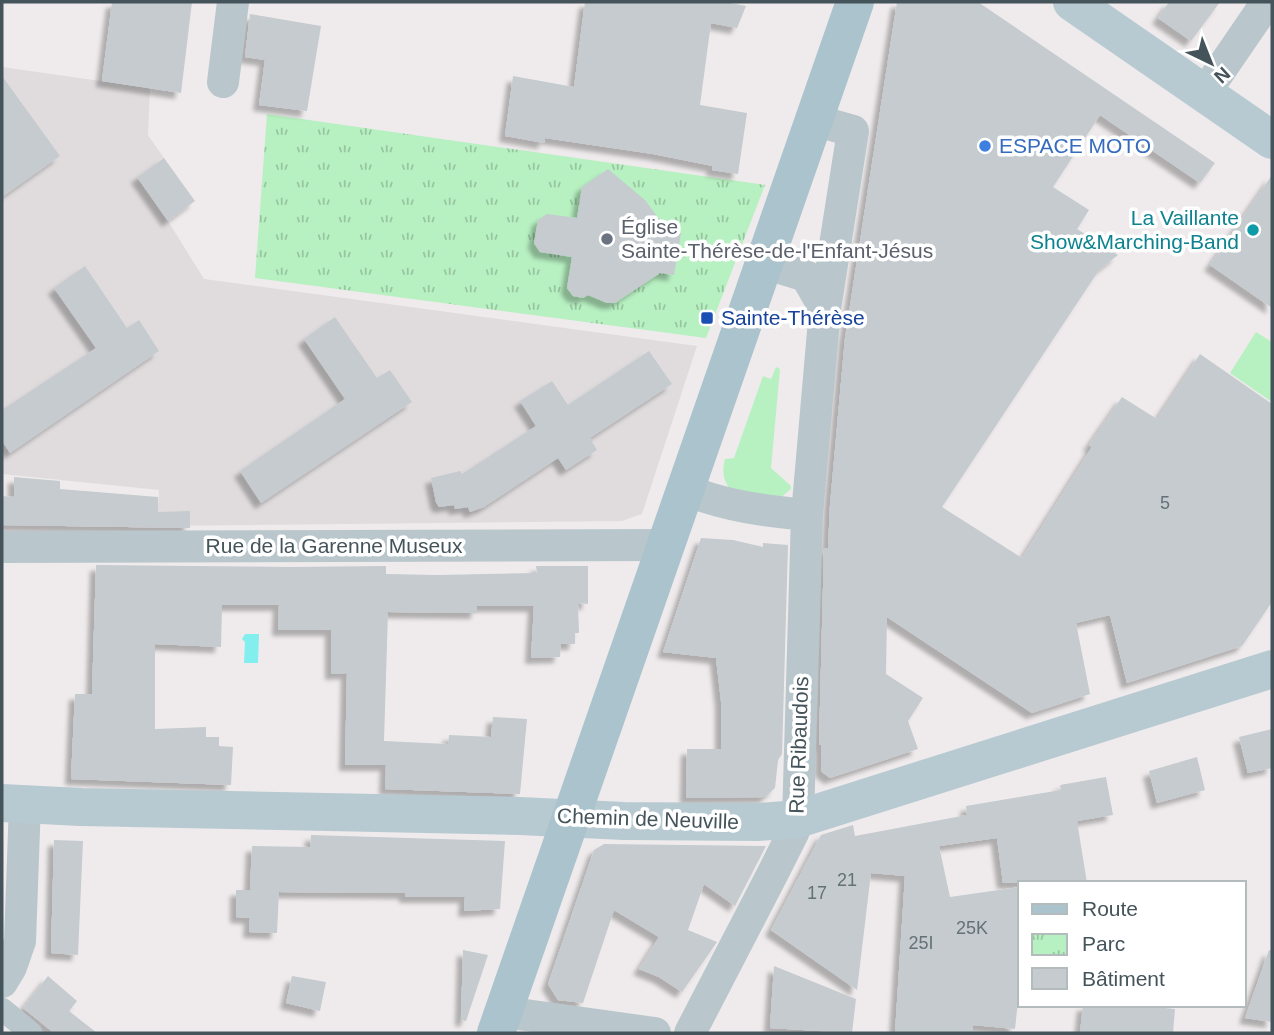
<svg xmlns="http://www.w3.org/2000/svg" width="1274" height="1035" font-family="Helvetica,sans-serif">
<defs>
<pattern id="park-tufts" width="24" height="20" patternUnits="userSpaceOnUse" patternTransform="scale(1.75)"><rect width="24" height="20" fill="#b7f0c1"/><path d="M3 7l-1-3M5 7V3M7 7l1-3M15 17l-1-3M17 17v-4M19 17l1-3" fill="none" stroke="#96c5a0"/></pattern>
<filter id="shadow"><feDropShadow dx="-6" dy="6" stdDeviation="2" flood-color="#0004"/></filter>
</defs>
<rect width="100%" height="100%" fill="#efebec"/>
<!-- education -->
<path fill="#e0dcde" d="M2 67 150 88 148 135 164 158 137 177 168 221 204 279 697 346 642 514 622 521 157 526 159 490 2 474Z"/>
<!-- grass -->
<path fill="#b7f0c1" d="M1256 332 1272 342V402L1230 373Z
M776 367 780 369 771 468 791 486V489L780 498 729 488C723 479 722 470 725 459L734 458 763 376 771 379Z"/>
<!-- park -->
<path fill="url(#park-tufts)" d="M267 114 765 185 706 338 255 278Z"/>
<!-- water -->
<path fill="#82eeee" d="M245 634H259L258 663H244L245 642 242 639Z"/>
<!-- building -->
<path fill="#c5cbcf" filter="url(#shadow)" d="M112 2H192L181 93 102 81Z
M585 2H725L746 6 737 28 711 23 700 105 747 113 738 174 712 170 713 166 653 154 545 138 544 143 505 136 513 76 574 87Z
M897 2H978L1215 163 1200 183 1100 115 1053 187 1089 210 1077 229 1118 255 1099 270 942 507 1022 558 1092 447 1089 445 1122 397 1157 419 1200 354 1272 404V602L1242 646 1127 683 1110 615 1076 623 1090 694 1032 713 887 617 886 674 923 698 908 721 918 749 830 778 821 771V745H819L824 548 828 549 830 505 845 338Z
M1169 2H1220L1191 41 1158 18Z
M250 14 321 26 307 111 259 105 265 60 245 57Z
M2 76 60 156 2 197Z
M164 158 195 201 168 221 137 177Z
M608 169 645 200 668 231 681 233 674 275 660 273 615 303H607L588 295 583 298 573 296 567 288 572 257 540 252 534 243 538 220 547 214 577 218 582 187Z
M1272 175V308L1210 265Z
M85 266 127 328 139 320 159 351 10 453 2 441V410L96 348 54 288Z
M335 317 377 378 390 370 412 402 261 503 240 471 345 399 304 339Z
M649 351 672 384 590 438 597 450 566 470 558 458 484 507 470 512 468 507 455 509 454 505 439 507 436 502 431 478 460 471 462 474 536 426 520 401 552 381 568 405Z
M14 477 60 481V489L158 497V512L190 511V528L2 525V496L14 497Z
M701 538 733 540 763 547V543L788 545 782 754 778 760 775 788 765 797 686 798 687 749H721V701L716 658 663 652Z
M96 565 290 567 386 566V574L437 575 537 573 536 566H588V604L578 603 579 633H575V644H561L560 657 531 658 534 606H477V613L388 612 384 741 448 744 449 735 491 737 493 717 527 719 520 794 385 789 386 765H345L347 673 331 674V630H278L279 605H222L221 647 155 644V729L206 727V737H219V746L233 747 231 785 71 779 75 694H92Z
M1272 729V768L1248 773 1239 737Z
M1197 757 1205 790 1157 803 1149 771Z
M1106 777 1113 815 1077 821 1087 883H1003L997 838 939 846 950 897 1020 887V983L1015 1029 973 1025V1033H895L905 876 871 873 857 990 771 930 821 835 853 825 855 836 967 815 966 806 1061 790 1060 785Z
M311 835 505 841 500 909 464 911 465 897H405V893L279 892 277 933 249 932 250 918 236 917V890H250L252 846 310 847Z
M54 840 83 841 78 955 51 953Z
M604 844 766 846 735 906 704 884 688 930 717 942 682 992 659 977 639 969 659 937 614 910 583 1003 558 1000 548 984 594 850Z
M463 950 488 955 466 1021 461 1020Z
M1269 950 1272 951V1022L1245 1018Z
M774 966 856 999 852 1033 770 1028Z
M48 976 77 1001 69 1011 97 1033H54L23 1008Z
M292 976 326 982 320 1011 286 1003Z
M1083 1005H1133L1175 1009 1173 1033H1080Z"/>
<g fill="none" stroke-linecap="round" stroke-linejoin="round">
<!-- pedestrian -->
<path stroke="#b9c7cc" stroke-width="23" d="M2 1009 31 1033"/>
<!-- minor -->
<path stroke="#b9c7cc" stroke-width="32" d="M223 82 233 2
M1204 94 1267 2
M814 120 853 131 825 309
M686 490C725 506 765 511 807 515
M2 547 667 545
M2 982 11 967 20 941 25 803
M504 1012 655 1033
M690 1033 774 871 793 833 798 819 807 515 825 309 806 276 764 263"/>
<!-- secondary -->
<path stroke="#b8cad1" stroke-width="38" d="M1072 2 1272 140
M2 803 81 807 520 816 624 821 758 822 798 819 1272 669"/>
<!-- primary -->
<path stroke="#aac3cd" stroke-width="38" d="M496 1033 855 2"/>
</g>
<!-- markers -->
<circle fill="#3f7fe0" stroke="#fff" stroke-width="2.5" cx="985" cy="146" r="7"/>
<circle fill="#0f9aa8" stroke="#fff" stroke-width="2.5" cx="1253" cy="230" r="7"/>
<circle fill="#6b7280" stroke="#fff" stroke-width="2.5" cx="607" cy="239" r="7"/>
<rect fill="#1a4fb4" stroke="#fff" stroke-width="2.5" x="700" y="311" width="14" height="14" rx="3.5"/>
<g text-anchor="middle" stroke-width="7" stroke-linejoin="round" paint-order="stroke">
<!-- number labels -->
<g font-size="18" fill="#647277">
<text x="1165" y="509">5</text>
<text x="847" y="886">21</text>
<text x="817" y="899">17</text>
<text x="972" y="934">25K</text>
<text x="921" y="949">25I</text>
</g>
<!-- shop labels -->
<g font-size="21" fill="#366cbe" stroke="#fff" text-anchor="start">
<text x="999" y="153">ESPACE MOTO</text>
</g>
<!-- culture labels -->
<g font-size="21" fill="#0d838f" stroke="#fff" text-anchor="end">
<text x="1239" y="225">La Vaillante<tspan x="1239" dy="24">Show&amp;Marching-Band</tspan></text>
</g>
<!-- worship labels -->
<g font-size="21" fill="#5b616d" stroke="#fff" text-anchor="start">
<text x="621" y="234">Église<tspan x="621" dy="24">Sainte-Thérèse-de-l'Enfant-Jésus</tspan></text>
</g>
<!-- transit labels -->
<g font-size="21" fill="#164399" stroke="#fff" text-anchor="start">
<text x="721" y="325">Sainte-Thérèse</text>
</g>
<!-- street labels -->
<g font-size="21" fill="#44545a" stroke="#fff">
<text x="334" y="553">Rue de la Garenne Museux</text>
<text transform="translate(799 745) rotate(-88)" y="7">Rue Ribaudois</text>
<text transform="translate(648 819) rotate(2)" y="7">Chemin de Neuville</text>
</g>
</g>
<!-- border -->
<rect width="1274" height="1035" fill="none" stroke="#44545a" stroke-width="7"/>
<!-- legend -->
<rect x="1018" y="881" width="228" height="126" fill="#ffffff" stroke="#b4bbbd" stroke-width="2"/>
<rect x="1032" y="904" width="35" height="10" fill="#aac3cd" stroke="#b4bbbd" stroke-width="2"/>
<text x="1082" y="916" font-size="21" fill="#44545a">Route</text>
<rect x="1032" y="934" width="35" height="21" fill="url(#park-tufts)" stroke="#b4bbbd" stroke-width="2"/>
<text x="1082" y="951" font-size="21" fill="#44545a">Parc</text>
<rect x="1032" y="968" width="35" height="21" fill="#c5cbcf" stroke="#b4bbbd" stroke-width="2"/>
<text x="1082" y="986" font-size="21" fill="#44545a">Bâtiment</text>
<!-- north arrow -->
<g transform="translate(1211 63) rotate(137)" stroke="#ffffff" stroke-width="5" paint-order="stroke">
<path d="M0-5L12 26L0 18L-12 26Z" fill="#44545a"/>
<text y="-10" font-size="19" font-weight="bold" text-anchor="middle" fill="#44545a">N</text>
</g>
</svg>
